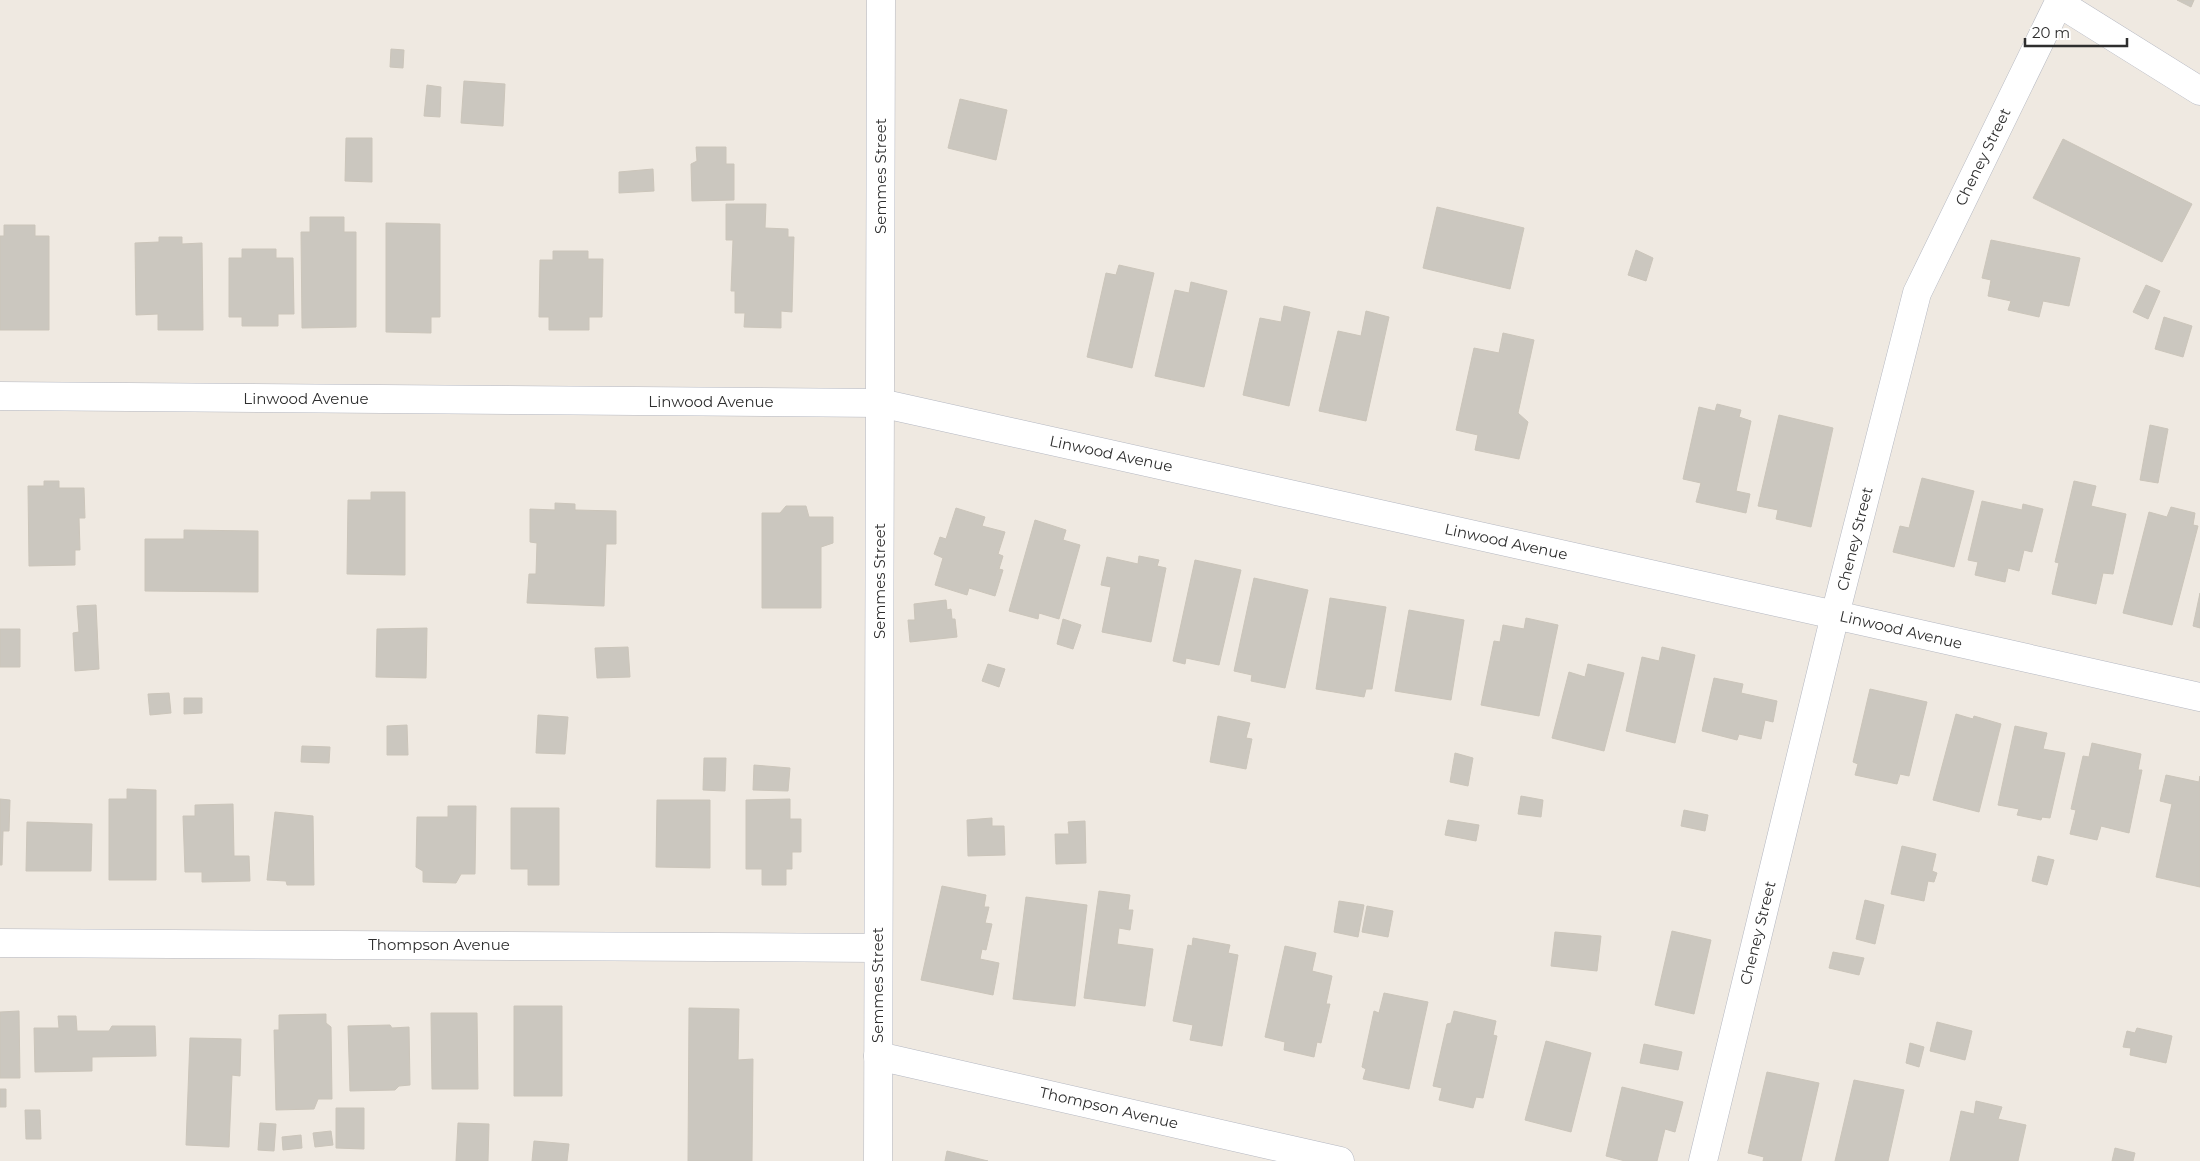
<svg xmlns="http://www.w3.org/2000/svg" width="2200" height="1161" font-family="Montserrat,sans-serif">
<rect width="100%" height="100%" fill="#efe9e1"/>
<!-- building -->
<path fill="#cbc7bf" stroke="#cbc5ba" d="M2177 0H2194L2191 7Z
M391 49 404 50 403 68 390 67Z
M464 81 505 84 503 126 461 123Z
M427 85 441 87 440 117 424 116Z
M960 99 1007 110 996 160 948 148Z
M346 138H372V182L345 181Z
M2063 139 2192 204 2162 262 2033 198Z
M696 147H726V164H734V200L692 201 691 164 697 161Z
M653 169 654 191 619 193V172Z
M726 204H766L765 228 788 229V237H794L792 312 781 311V328L744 327 745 313H735V291H731L733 240H726Z
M1437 207 1524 228 1510 289 1423 268Z
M310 217H344V232H356V327L302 328 301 232H310Z
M386 223 440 224V317H431V333L386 332Z
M4 225H35V236H49V330H0V236H4Z
M159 237H182V244L202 243 203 330H158V314L136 315 135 243 159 242Z
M1991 240 2080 258 2069 306 2043 301 2039 317 2008 310 2011 301 1988 296 1991 280 1982 278Z
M242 249H276V258H293L294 314H278V326H242V317H229V258H242Z
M1636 250 1653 258 1646 281 1628 275Z
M553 251H588V259H603L602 317H589V330H549V317H539L540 260H553Z
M1119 265 1154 273 1132 368 1087 357 1106 273 1116 275Z
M1191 282 1227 291 1204 387 1155 376 1175 290 1189 293Z
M2146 285 2160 291 2148 319 2133 312Z
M1284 306 1310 312 1289 406 1243 395 1260 318 1281 322Z
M1366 311 1389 317 1366 421 1319 411 1338 331 1361 336Z
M2164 317 2192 326 2183 357 2155 349Z
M1503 333 1534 340 1518 413 1528 422 1519 459 1475 450 1478 435 1456 430 1474 348 1499 353Z
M1717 404 1741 410 1739 417 1751 421 1736 491 1750 494 1746 513 1696 502 1701 483 1683 479 1699 407 1715 411Z
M1779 415 1833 428 1811 527 1776 519 1778 510 1758 506Z
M2150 425 2168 429 2158 483 2140 480Z
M1922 478 1974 491 1954 567 1893 552 1900 526 1909 528Z
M44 481H59V488H84L85 518H79L80 550H75V565L29 566 28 486H44Z
M2074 481 2096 486 2091 506 2126 514 2113 574 2103 573 2096 604 2052 594 2059 563 2055 562Z
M371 492H405V575L347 574 348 500H371Z
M1982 501 2022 510 2023 504 2043 509 2032 552 2024 550 2019 571 2008 568 2005 582 1975 575 1978 562 1968 560Z
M555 503 575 504V510L616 511V544H606L604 606 527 603 529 574H536L537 543 530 542V509L555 510Z
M786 506H806L809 517H833V543L821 547V608H762V513H780Z
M2171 507 2195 513 2193 525 2198 526 2172 625 2123 613 2149 512 2167 517Z
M956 508 985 517 982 526 1005 532 998 554 1003 556 999 569 1003 570 995 596 969 588 967 595 935 585 943 558 934 554 940 537 946 539Z
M1035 520 1066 530 1063 540 1080 545 1059 619 1039 613 1038 619 1009 611Z
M184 530 258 531V592L145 591V539H184Z
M1139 556 1159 560 1157 566 1166 568 1151 642 1102 632 1111 587 1101 585 1107 557 1138 564Z
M1195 560 1241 570 1219 665 1186 658 1185 664 1173 661Z
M1254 578 1308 590 1285 688 1251 681 1252 675 1234 671Z
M2200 593V628L2193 626Z
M1330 598 1386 607 1372 689H1366L1364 697 1316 689Z
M946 600 947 610 951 609 952 619H955L957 637 910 642 908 620H915L914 604Z
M96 605 99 669 75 671 73 633 79 632 77 606Z
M1409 610 1464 620 1451 700 1395 691Z
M1526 618 1558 625 1539 716 1481 705 1494 641 1500 642 1503 625 1524 629Z
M1063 619 1081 625 1073 649 1057 644Z
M427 628 426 678 376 677 377 629Z
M0 629H20V667H0Z
M628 647 630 677 597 678 595 648Z
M1662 647 1695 655 1675 743 1626 731 1642 657 1659 661Z
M988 664 1005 669 999 687 982 681Z
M1588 664 1624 673 1604 751 1552 738 1569 672 1585 677Z
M1714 678 1743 684 1741 693 1777 701 1773 722 1765 720 1761 739 1739 734 1737 740 1702 731Z
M1870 689 1927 702 1909 776 1900 774 1897 784 1855 775 1858 764 1853 762Z
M169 693 171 713 150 715 148 694Z
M184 698H202V713L184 714Z
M1956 714 1973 719 1974 716 2001 724 1979 812 1933 800Z
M538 715 568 717 565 754 536 753Z
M1218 716 1250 723 1246 738 1252 739 1246 769 1210 762Z
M407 725 408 755H387V726Z
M2015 726 2047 733 2043 749 2065 753 2050 818 2042 817 2041 820 2017 815 2019 809 1998 805Z
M2092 743 2141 754 2138 770H2142L2129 833 2101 826 2097 840 2070 834 2076 810 2071 809 2083 756 2089 757Z
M302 746 330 747 329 763 301 762Z
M1455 753 1473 758 1468 786 1450 782Z
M704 758H726L725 791 703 790Z
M754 765 790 768 788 791 753 790Z
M2166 775 2199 782 2200 776V887L2156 877 2172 804 2160 801Z
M127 789 156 790V880H109V799H127Z
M1521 796 1543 800 1541 817 1518 814Z
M0 799 10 800 9 831H3L2 865H0Z
M790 799V819H801V852H792V869H786V885H762V869H746V800Z
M657 800H710V868L656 867Z
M233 804 234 856H249L250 881 202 882V872H185L183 816H195V805Z
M448 806H476L475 874H461L456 883 423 882V871L416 867 417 817H448Z
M511 808H559V885H528V869H511Z
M1684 810 1708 815 1705 831 1681 826Z
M275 812 313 816 314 885H287L286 881 267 880Z
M992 818V826H1004L1005 855 968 856 967 820Z
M1448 820 1479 825 1476 841 1445 835Z
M1085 821 1086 863 1056 864 1055 834H1069L1068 822Z
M27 822 92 824 91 871H26Z
M1902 846 1936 854 1932 871 1937 873 1934 882 1928 881 1924 901 1891 894Z
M2038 856 2054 860 2047 885 2032 881Z
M942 886 986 895 984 907H989L985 923 992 924 986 950 982 949 980 959 999 963 993 995 921 980Z
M1099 891 1130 895 1128 910H1133L1130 930 1119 928 1117 944 1153 949 1145 1006 1084 998Z
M1026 897 1087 905 1075 1006 1013 999Z
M1865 900 1884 905 1875 944 1856 939Z
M1339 901 1364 905 1358 937 1334 932Z
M1367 906 1393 911 1388 937 1362 932Z
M1672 931 1711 940 1694 1014 1655 1005Z
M1555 932 1601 936 1597 971 1551 966Z
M1193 938 1230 945 1228 953 1238 955 1222 1046 1190 1040 1193 1025 1173 1021 1188 945 1192 946Z
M1285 946 1316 953 1312 971 1332 976 1326 1004H1330L1321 1043 1317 1042 1314 1057 1284 1050 1285 1042 1265 1037Z
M1833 952 1864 958 1859 975 1829 968Z
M1384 993 1428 1002 1409 1089 1363 1079 1366 1069 1362 1067 1374 1011 1379 1013Z
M514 1006H562V1096H514Z
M689 1008 739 1009 738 1060 753 1059 752 1161H688Z
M19 1011 20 1078H0V1012Z
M1454 1011 1496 1021 1493 1035 1497 1036 1483 1098 1476 1097 1473 1108 1439 1100 1442 1088 1433 1086 1447 1024 1451 1023Z
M431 1013H477L478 1089H432Z
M326 1014V1023L331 1027 332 1099H318L314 1109 276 1110 274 1030H279V1015Z
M58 1016H76L77 1031H109L112 1026H155L156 1056 92 1057V1071L35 1072 34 1028H59Z
M1937 1022 1972 1031 1965 1060 1930 1051Z
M390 1025 392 1028 409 1027 410 1085 399 1086 395 1090 350 1091 348 1026Z
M2137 1028 2172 1036 2166 1063 2130 1055 2131 1048 2123 1047 2127 1031 2135 1033Z
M190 1038 241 1039 240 1076 232 1075 229 1147 186 1145Z
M1546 1041 1591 1053 1571 1132 1525 1120Z
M1910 1043 1924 1047 1919 1067 1906 1063Z
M1644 1044 1682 1052 1678 1070 1640 1063Z
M1767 1072 1819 1083 1801 1161H1763L1764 1157 1748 1153Z
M1854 1080 1904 1090 1888 1161H1835Z
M1622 1087 1683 1102 1675 1132 1665 1129 1657 1161H1625L1606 1156Z
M0 1089H6V1107H0Z
M1976 1101 2002 1107 1998 1119 2026 1125 2018 1161H1950L1961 1111 1974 1114Z
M336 1108H364V1149L336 1148Z
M25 1110H40L41 1139H26Z
M260 1123 276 1124 274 1151 258 1150Z
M458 1123 489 1124 488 1161H456Z
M331 1131 333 1145 315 1147 313 1133Z
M301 1135 302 1148 283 1150 282 1137Z
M534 1141 569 1144 567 1161H532Z
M2115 1148 2135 1153 2133 1161H2112Z
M947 1151 988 1161H945Z"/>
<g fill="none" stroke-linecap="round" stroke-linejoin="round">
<defs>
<path id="minor" d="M2059 3 2200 91
M0 396 880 403 1835 615 2200 697
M0 943 878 948
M878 1056 1340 1161
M1703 1161 1835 615 1917 293 2060 0"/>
<path id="tertiary" d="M878 1161 881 0"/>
</defs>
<!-- minor casing -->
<use href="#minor" stroke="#b4b7c1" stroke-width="29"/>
<!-- tertiary casing -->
<use href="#tertiary" stroke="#b4b7c1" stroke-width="29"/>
<!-- minor -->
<use href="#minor" stroke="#fff" stroke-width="28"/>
<!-- tertiary -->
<use href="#tertiary" stroke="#fff" stroke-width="28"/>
</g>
<g text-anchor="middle" stroke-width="5" stroke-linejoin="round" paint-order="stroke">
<!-- street labels -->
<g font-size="15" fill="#2e2e2e" stroke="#fff">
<text transform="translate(1983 157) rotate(-64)" y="5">Cheney Street</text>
<text transform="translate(881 176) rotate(-90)" y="5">Semmes Street</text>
<text x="306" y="404">Linwood Avenue</text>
<text x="711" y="407">Linwood Avenue</text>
<text transform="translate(1111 454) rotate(12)" y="5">Linwood Avenue</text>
<text transform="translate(1855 539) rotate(-76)" y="5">Cheney Street</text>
<text transform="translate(1506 542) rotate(12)" y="5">Linwood Avenue</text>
<text transform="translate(880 581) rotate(-90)" y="5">Semmes Street</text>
<text transform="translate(1901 630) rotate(13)" y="5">Linwood Avenue</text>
<text transform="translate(1758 933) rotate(-76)" y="5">Cheney Street</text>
<text x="439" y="950">Thompson Avenue</text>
<text transform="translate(878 985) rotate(-90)" y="5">Semmes Street</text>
<text transform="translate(1109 1108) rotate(13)" y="5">Thompson Avenue</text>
</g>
</g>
<!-- scale -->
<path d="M2025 38v8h102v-8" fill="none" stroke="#2e2e2e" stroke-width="2.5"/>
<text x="2032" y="38" font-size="15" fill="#2e2e2e" stroke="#ffffff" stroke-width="4" paint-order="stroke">20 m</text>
</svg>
